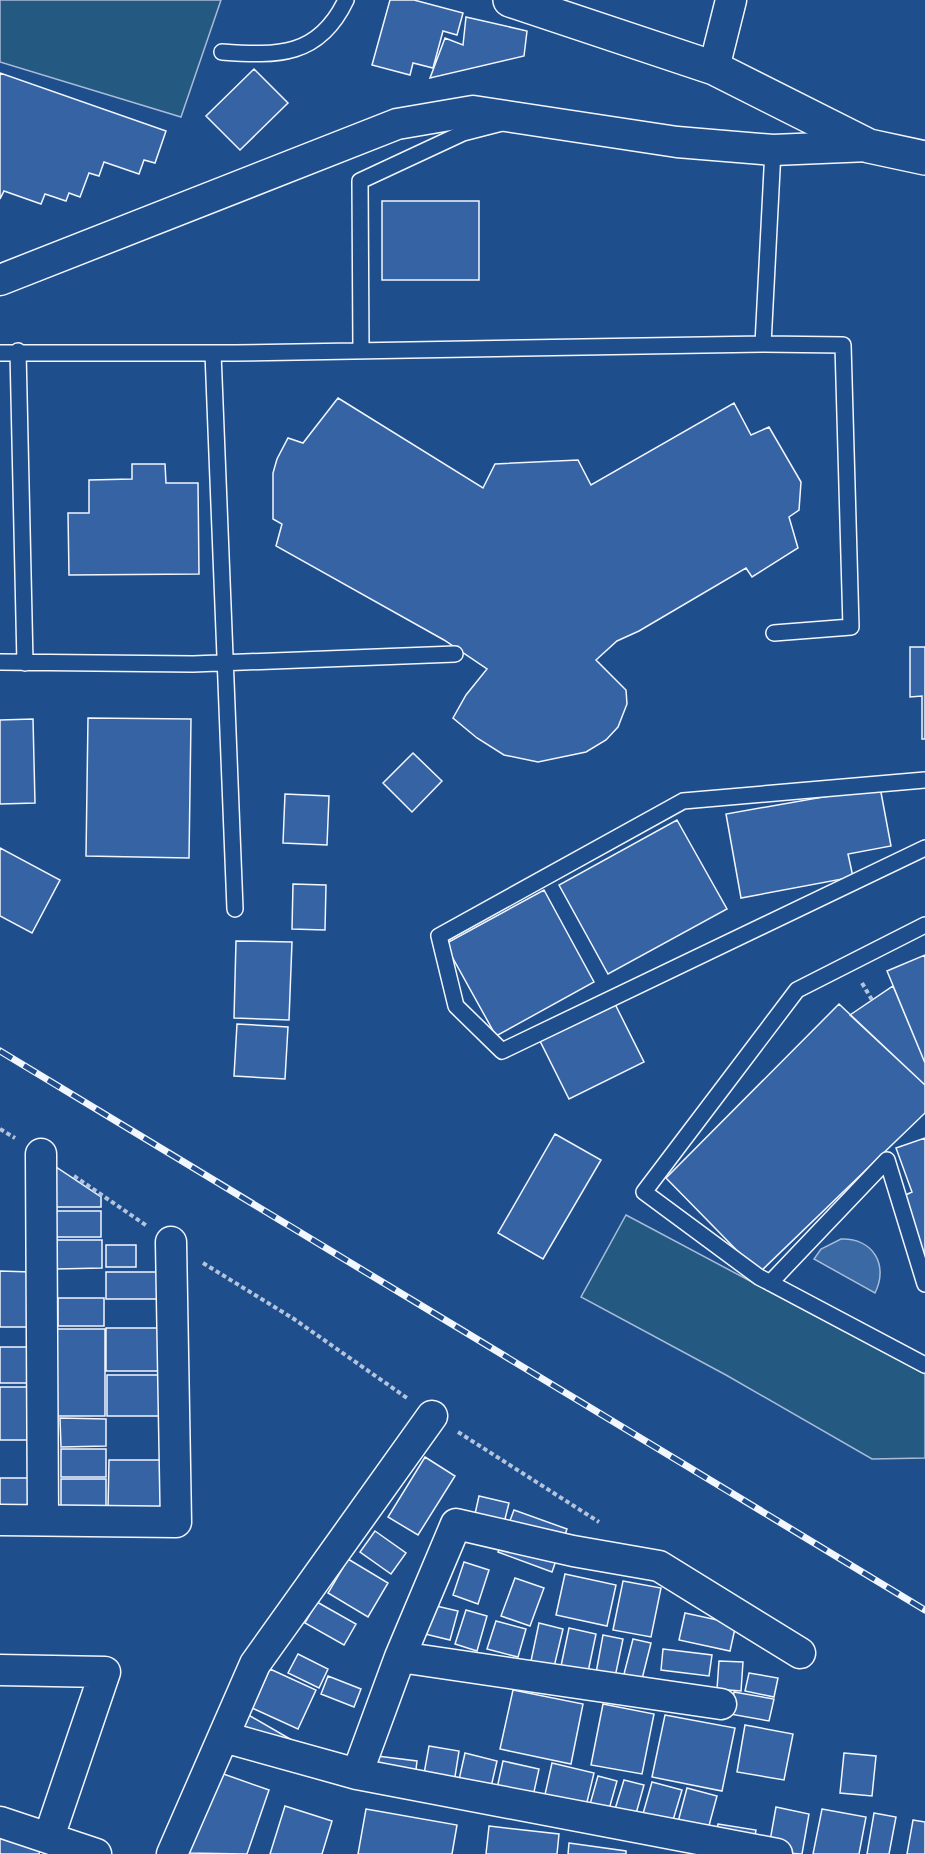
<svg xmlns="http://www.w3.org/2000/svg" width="925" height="1854" font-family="Raleway,sans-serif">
<rect width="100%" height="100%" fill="#1f4e8c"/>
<!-- green -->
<path fill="#245a82" stroke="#a8bbd7" stroke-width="1.5" d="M0 0H221L181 117 0 62Z
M626 1215 925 1374V1458L872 1459 726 1375 581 1297Z"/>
<!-- water -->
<path fill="#3b69a3" stroke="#a8bbd7" stroke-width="1.5" d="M841 1239C873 1238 889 1265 875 1293L814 1259 821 1249Z"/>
<!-- building -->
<path fill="#3563a3" stroke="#f2f6ff" stroke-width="1.5" d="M390 0H414L463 13 457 35 443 31 433 68 413 63 410 75 372 65Z
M466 17 527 31 524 56 430 78 445 38 463 45Z
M254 69 288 103 240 150 206 116Z
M0 73 166 131 155 163 144 160 139 174 104 162 99 176 89 173 80 197 69 193 66 201 45 194 41 204 4 191 0 199Z
M382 201H479V280H382Z
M338 398 483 488 495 464 578 460 591 485 734 403 751 435 769 427 801 482 799 510 789 517 798 548 752 577 746 568 639 631 617 641 596 660 626 690 627 704 618 727 606 740 586 752 538 762 504 755 477 738 453 718 466 695 487 669 444 640 276 546 282 524 273 519V473L277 459 288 438 303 443Z
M132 464H165L166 483H198L199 574 69 575 68 513H89V480L132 479Z
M910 647H925V739H922V696L910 697Z
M88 718 191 719 189 858 86 856Z
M33 719 35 803 0 804V720Z
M413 753 442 781 412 812 383 783Z
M880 787 891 846 848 854 853 877 741 898 726 814Z
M285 794 329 796 327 845 283 843Z
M677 820 727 909 608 974 559 885Z
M0 848 60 880 32 933 0 916Z
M293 884 326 885 325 930 292 929Z
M544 890 594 982 496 1036 445 944Z
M236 941 292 942 289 1020 234 1018Z
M925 955V1063L887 971Z
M893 986 925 1063V1085L850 1015Z
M615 1004 644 1062 569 1099 540 1041Z
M839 1004 925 1085V1113L759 1273 666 1178Z
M237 1024 288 1027 285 1079 234 1076Z
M555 1134 601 1160 543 1259 498 1233Z
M925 1138V1263L901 1197 912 1192 896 1148Z
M52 1167H56L101 1197V1207H52Z
M55 1211H101V1237H55Z
M56 1240H102V1268L56 1269Z
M106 1245H136V1267H106Z
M0 1271 31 1272 30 1327H0Z
M106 1272H161V1299H106Z
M58 1298H104V1326H58Z
M106 1328H164V1371H106Z
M57 1329H105V1416H57Z
M0 1347H30V1383H0Z
M107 1375H166V1416H107Z
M0 1387H31V1440H0Z
M60 1418 106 1419V1446L61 1447Z
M61 1449H106V1477H61Z
M425 1457 455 1476 418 1535 388 1517Z
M109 1460H169V1509H108Z
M0 1478H34V1508H0Z
M61 1479H106V1509H61Z
M479 1496 509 1503 500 1539 471 1532Z
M514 1510 567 1529 552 1572 498 1552Z
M375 1531 406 1553 391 1574 360 1552Z
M348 1559 388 1583 368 1617 328 1593Z
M464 1562 489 1570 478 1604 453 1595Z
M565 1574 616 1585 607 1626 556 1615Z
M515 1578 544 1588 530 1626 501 1616Z
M623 1581 661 1588 651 1637 613 1630Z
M317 1602 356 1624 344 1645 305 1623Z
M432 1605 458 1611 450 1640 425 1634Z
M466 1610 487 1616 477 1651 455 1644Z
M685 1613 736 1624 730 1651 679 1640Z
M496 1621 526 1629 518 1657 487 1649Z
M539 1623 563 1629 554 1667 531 1661Z
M569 1628 596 1634 588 1672 561 1666Z
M603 1635 623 1639 615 1677 596 1673Z
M633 1639 651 1643 641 1683 623 1678Z
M663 1649 712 1655 709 1676 661 1670Z
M298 1654 328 1669 319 1688 288 1673Z
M719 1661 743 1662 741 1691 717 1689Z
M270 1669 316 1690 298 1729 252 1708Z
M749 1673 778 1678 774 1697 745 1691Z
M328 1676 361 1689 354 1707 321 1694Z
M513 1690 583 1704 571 1764 500 1749Z
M734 1692 774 1699 769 1721 730 1714Z
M603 1704 654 1714 642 1774 591 1765Z
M245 1713 297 1743 231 1735Z
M665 1715 735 1728 722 1791 652 1777Z
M745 1725 793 1734 784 1780 737 1772Z
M429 1746 459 1751 451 1802 420 1796Z
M465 1753 497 1761 486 1809 454 1802Z
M844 1753 876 1756 872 1796 840 1793Z
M377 1756 417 1761 414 1787 374 1782Z
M503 1761 539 1769 528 1819 492 1811Z
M552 1763 594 1773 581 1827 540 1817Z
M215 1771 269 1790 247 1854 186 1853Z
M598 1776 617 1781 604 1827 585 1822Z
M624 1780 644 1785 632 1828 611 1822Z
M652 1782 682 1790 668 1837 639 1828Z
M687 1788 717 1796 704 1844 674 1837Z
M285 1806 332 1821 322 1854H270Z
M776 1807 809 1814 802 1854 768 1852Z
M366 1809 457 1825 452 1854H358Z
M822 1809 866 1817 859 1854H813Z
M874 1813 896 1817 889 1854H867Z
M913 1820 925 1822V1854H907Z
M718 1824 756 1830 752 1851 714 1844Z
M489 1826 559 1834 557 1854H486Z
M0 1837 40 1851 39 1854H0Z
M569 1843 626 1851V1854H568Z"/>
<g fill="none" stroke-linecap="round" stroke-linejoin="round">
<defs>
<path id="lane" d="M222 52C278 56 319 57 346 0
M763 344 773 150
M18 351 25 663
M361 351 360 181 463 133 502 123
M0 353H235L763 344 843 345 851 627 774 633
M213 353 235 909
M0 662 193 664 455 654
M925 780 683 801 439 936 456 1006 502 1051 925 848
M925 925 797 990 644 1192 759 1277 925 1365
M770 1283 887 1160 925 1284"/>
<path id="street" d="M714 68 731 0
M0 280 397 124 473 111 677 142 773 150 869 146
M41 1154 43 1520
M0 1520 176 1522 171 1242
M400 1657 721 1704
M0 1670 105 1672 49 1837
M224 1737 357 1774 777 1854
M357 1774 400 1657 456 1524 573 1551 659 1566 800 1653
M0 1822 96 1854
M172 1854 255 1664 432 1416"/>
<path id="secondary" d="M510 0 714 68 869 146 925 158"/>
</defs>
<!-- lane casing -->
<use href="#lane" stroke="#f2f6ff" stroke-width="18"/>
<!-- street casing -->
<use href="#street" stroke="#f2f6ff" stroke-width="33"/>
<!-- secondary casing -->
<use href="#secondary" stroke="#f2f6ff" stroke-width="36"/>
<!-- path -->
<path stroke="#b3c4dc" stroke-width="4" stroke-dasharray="4.5 3" stroke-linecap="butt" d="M862 983 872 1000
M0 1129 15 1138
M74 1176 147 1226
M203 1263 294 1319 407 1398
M458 1432 599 1522"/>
<!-- lane -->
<use href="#lane" stroke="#1f4e8c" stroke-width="15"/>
<!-- street -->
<use href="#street" stroke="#1f4e8c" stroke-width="30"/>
<!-- secondary -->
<use href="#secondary" stroke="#1f4e8c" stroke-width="33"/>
<defs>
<path id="rail" d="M0 1051 925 1610"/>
</defs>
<!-- rail casing -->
<use href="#rail" stroke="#f2f6ff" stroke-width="7"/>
<!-- rail -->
<use href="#rail" stroke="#1f4e8c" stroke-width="4.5" stroke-dasharray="14" stroke-linecap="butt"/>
</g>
</svg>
